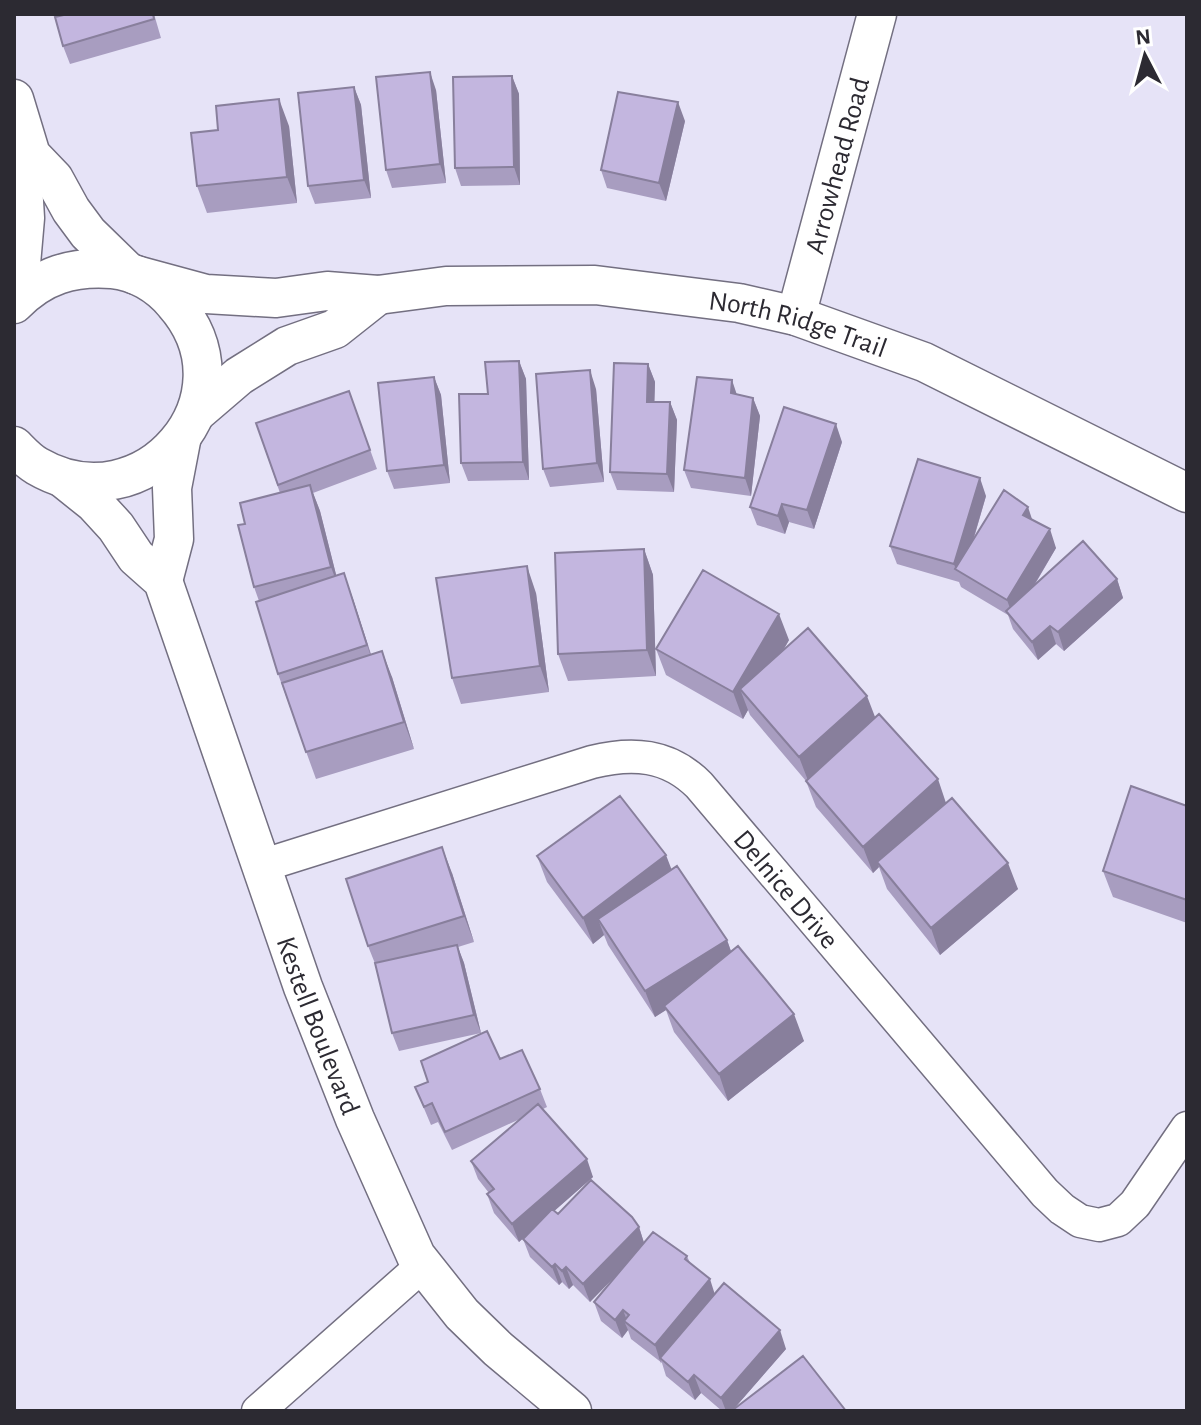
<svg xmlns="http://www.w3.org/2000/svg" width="1201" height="1425" font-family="'Alegreya Sans',sans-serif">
<rect width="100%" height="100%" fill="#e6e3f7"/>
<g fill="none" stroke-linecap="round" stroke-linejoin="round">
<defs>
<g id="minor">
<path id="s1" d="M261 866 592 762C632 752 668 754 699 785L1045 1193 1062 1209 1080 1221 1099 1225 1118 1220 1135 1204 1187 1128"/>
<path d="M258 1411 422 1266"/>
</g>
<g id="tertiary">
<path d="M14 99 31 155 54 179 71 210 88 233 127 271"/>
<path id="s2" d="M136 275 206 294 276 298 327 291 378 295 446 286 595 285 739 303 796 316 924 362 1187 493"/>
<path d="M14 287 21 264 25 218 23 185 31 155"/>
<path d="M14 304C42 275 73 266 112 269 136 271 159 285 174 303 257 396 144 528 37 466 28 461 21 453 14 446"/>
<path id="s3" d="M796 316 877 14"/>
<path d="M197 412 239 376 287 346 335 329 378 295"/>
<path id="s4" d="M64 479 94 503 116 527 136 557 163 581 303 987 355 1119 416 1256 462 1314 498 1349 572 1411"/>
<path d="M163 581 174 539 172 488 181 441"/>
</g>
</defs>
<!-- minor casing -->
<use href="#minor" stroke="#736f81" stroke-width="35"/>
<!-- tertiary casing -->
<use href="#tertiary" stroke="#736f81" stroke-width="41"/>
<!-- minor -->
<use href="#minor" stroke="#fff" stroke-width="32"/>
<!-- tertiary -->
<use href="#tertiary" stroke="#fff" stroke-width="38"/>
</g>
<!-- wall -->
<path fill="#a89dc0" d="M68 14H154L161 38 70 64 63 46Z
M512 76 519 94 520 185 461 186 455 168Z
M354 87 361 105 371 198 315 204 308 186Z
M436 90 446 183 392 188 386 170Z
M685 121 666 201 607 188 601 170Z
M289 126 297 203 207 213 197 186Z
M519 361 526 379 529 480 468 481 461 463 488 394Z
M648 364 655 382 654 402H670L677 420 674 492 617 490 610 472Z
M434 377 441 395 450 483 394 489 387 471Z
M596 389 604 482 550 487 543 469Z
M349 391 377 469 313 493 320 511 336 575 353 599 371 654 392 677 414 749 316 779 278 674 259 601 254 587 245 524 280 493 256 423Z
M737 394 753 398 760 416 751 496 691 488 684 470Z
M842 442 814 529 789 522 785 534 757 525 750 507Z
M986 496 974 538 1032 520 1056 548 1034 586 1117 579 1123 598 1064 651 1056 644 1038 660 1013 629 1008 615 961 587 959 582 897 564 890 546Z
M644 549 653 575 656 676 568 681 558 654Z
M536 593 549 692 461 704 452 678Z
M789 640 783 651 875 718 1018 889 940 955 887 889 879 867 873 873 816 807 806 781 750 715 748 710 743 719 666 675 656 649Z
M1187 806V923L1113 897 1103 871Z
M537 856 672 870 727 940 731 951 804 1041 728 1101 674 1032 666 1010 655 1017 608 945 604 935 593 944 547 882Z
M452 873 474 942 458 947 464 963 481 1033 399 1051 392 1033 376 966 368 946Z
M500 1059 540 1089 547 1107 543 1109 593 1177 554 1211 558 1214 639 1227 644 1243 687 1256 690 1263 715 1294 786 1349 732 1411H722L701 1393 695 1400 666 1376 662 1363 631 1339 628 1330 622 1338 601 1321 594 1302 622 1269 590 1302 573 1285 569 1289 562 1282 559 1285 530 1257 523 1239 527 1234 519 1242 494 1213 487 1194 489 1193 478 1179 471 1161 520 1119 452 1150 438 1122 431 1125 415 1087Z"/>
<!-- shaded-wall -->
<path fill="#887f9c" d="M430 72 436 90 446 183 440 164Z
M512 76 519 94 520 185 514 167Z
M354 87 361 105 371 198 364 180Z
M279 99 289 126 297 203 287 177Z
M678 102 685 121 666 201 659 183Z
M519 361 526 379 529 480 523 462Z
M648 364 655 382 654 420 647 402Z
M590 370 596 389 604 482 597 463Z
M434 377 441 395 450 483 444 465Z
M732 380 738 398 731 393Z
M753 398 760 416 751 496 745 478Z
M670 402 677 420 674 492 667 474Z
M836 424 842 442 814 529 807 510Z
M980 478 986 496 963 574 956 570 954 564Z
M310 485 320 511 341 594 331 567Z
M782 504 789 522 785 534 778 516Z
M1028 507 1034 525 1023 515Z
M1050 529 1056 548 1014 619 1007 600Z
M644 549 653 575 656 676 647 650Z
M527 566 536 593 549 692 540 666Z
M344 573 353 599 376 671 367 645Z
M1117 579 1123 598 1064 651 1058 632Z
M779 614 789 640 752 703 740 689 748 710 743 719 733 692Z
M1050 626 1056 644 1038 660 1032 642Z
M382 651 392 677 414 749 404 722Z
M867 696 877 722 809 783 799 757Z
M938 779 947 806 877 862 879 867 873 873 863 847Z
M442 847 452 873 474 942 464 916Z
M666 855 676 881 598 919 604 935 593 944 583 918Z
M1008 863 1018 889 940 955 931 928Z
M727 940 736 966 664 1006 666 1010 655 1017 645 991Z
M457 945 464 963 481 1033 474 1015Z
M794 1014 804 1041 728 1101 719 1074Z
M587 1159 593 1177 519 1242 512 1224Z
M639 1227 645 1246 590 1302 583 1284Z
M555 1264 562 1282 559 1285 552 1267Z
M566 1267 573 1285 569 1289 562 1271Z
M710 1279 716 1298 660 1358 661 1364 655 1345Z
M623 1310 628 1323 624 1321 628 1330 622 1338 615 1320Z
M780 1330 786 1349 732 1411H726L721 1398Z
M694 1375 701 1393 695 1400 688 1382Z"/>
<!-- building -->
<path fill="#c3b6df" stroke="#887f9c" stroke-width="2" d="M68 14H153L154 19 63 46 55 17Z
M430 72 440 164 386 170 376 77Z
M512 76 514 167 455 168 453 77Z
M354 87 364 180 308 186 298 93Z
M618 92 678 102 659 183 601 170Z
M279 99 287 177 197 186 191 133 218 130 216 106Z
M519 361 523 462 461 463 459 394H488L485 362Z
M614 363 648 364 647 402H670L667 474 610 472Z
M590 370 597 463 543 469 536 374Z
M434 377 444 465 387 471 378 383Z
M697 377 732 380 731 393 753 398 745 478 684 470Z
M349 391 370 450 278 485 256 423Z
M784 407 836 424 807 510 782 504 778 516 750 507Z
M918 459 980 478 954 564 890 546Z
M310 485 331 567 254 587 238 525 245 524 240 503Z
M1004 490 1028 507 1023 515 1050 529 1007 600 955 569Z
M1083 541 1117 579 1058 632 1050 626 1032 642 1006 611Z
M644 549 647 650 558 654 555 553Z
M527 566 540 666 452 678 436 578Z
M703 570 779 614 733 692 656 649Z
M344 573 367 645 278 674 256 602Z
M808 628 867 696 799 757 740 689Z
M382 651 404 722 306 752 282 683Z
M879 714 938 779 863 847 806 781Z
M1131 786 1187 806V900L1103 871Z
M620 796 666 855 583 918 537 856Z
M952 798 1008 863 931 928 877 862Z
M442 847 464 916 368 946 346 879Z
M677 866 727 940 645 991 598 919Z
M457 945 474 1015 392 1033 375 963Z
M738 946 794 1014 719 1074 664 1006Z
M487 1031 500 1059 522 1050 540 1089 445 1132 432 1103 424 1107 415 1087 428 1082 421 1061Z
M538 1104 587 1159 512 1224 487 1194 494 1189 471 1161Z
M591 1180 632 1217 639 1227 583 1284 566 1267 562 1271 555 1264 552 1267 523 1239 552 1209 558 1214Z
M653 1232 687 1256 685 1259 710 1279 655 1345 624 1321 629 1315 623 1310 615 1320 594 1302Z
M724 1283 780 1330 721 1398 694 1375 688 1382 660 1358Z
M803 1356 846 1411H735L734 1409Z"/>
<g text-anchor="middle" stroke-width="8" stroke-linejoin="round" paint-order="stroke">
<!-- street labels -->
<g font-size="28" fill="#2c2a32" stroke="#fff">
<text dy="10" stroke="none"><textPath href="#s3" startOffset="156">Arrowhead Road</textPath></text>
<text dy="10" stroke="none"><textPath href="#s2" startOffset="670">North Ridge Trail</textPath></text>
<text dy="10" stroke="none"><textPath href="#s1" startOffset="598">Delnice Drive</textPath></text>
<text dy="10" stroke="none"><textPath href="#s4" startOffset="614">Kestell Boulevard</textPath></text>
</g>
</g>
<!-- border -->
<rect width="1201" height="1425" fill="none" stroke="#2c2a32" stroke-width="32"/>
<!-- north arrow -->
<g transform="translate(1145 56) rotate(354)" stroke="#ffffff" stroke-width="6" paint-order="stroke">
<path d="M0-6L14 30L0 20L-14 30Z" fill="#2c2a32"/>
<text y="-12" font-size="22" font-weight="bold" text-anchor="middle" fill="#2c2a32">N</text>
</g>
</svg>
